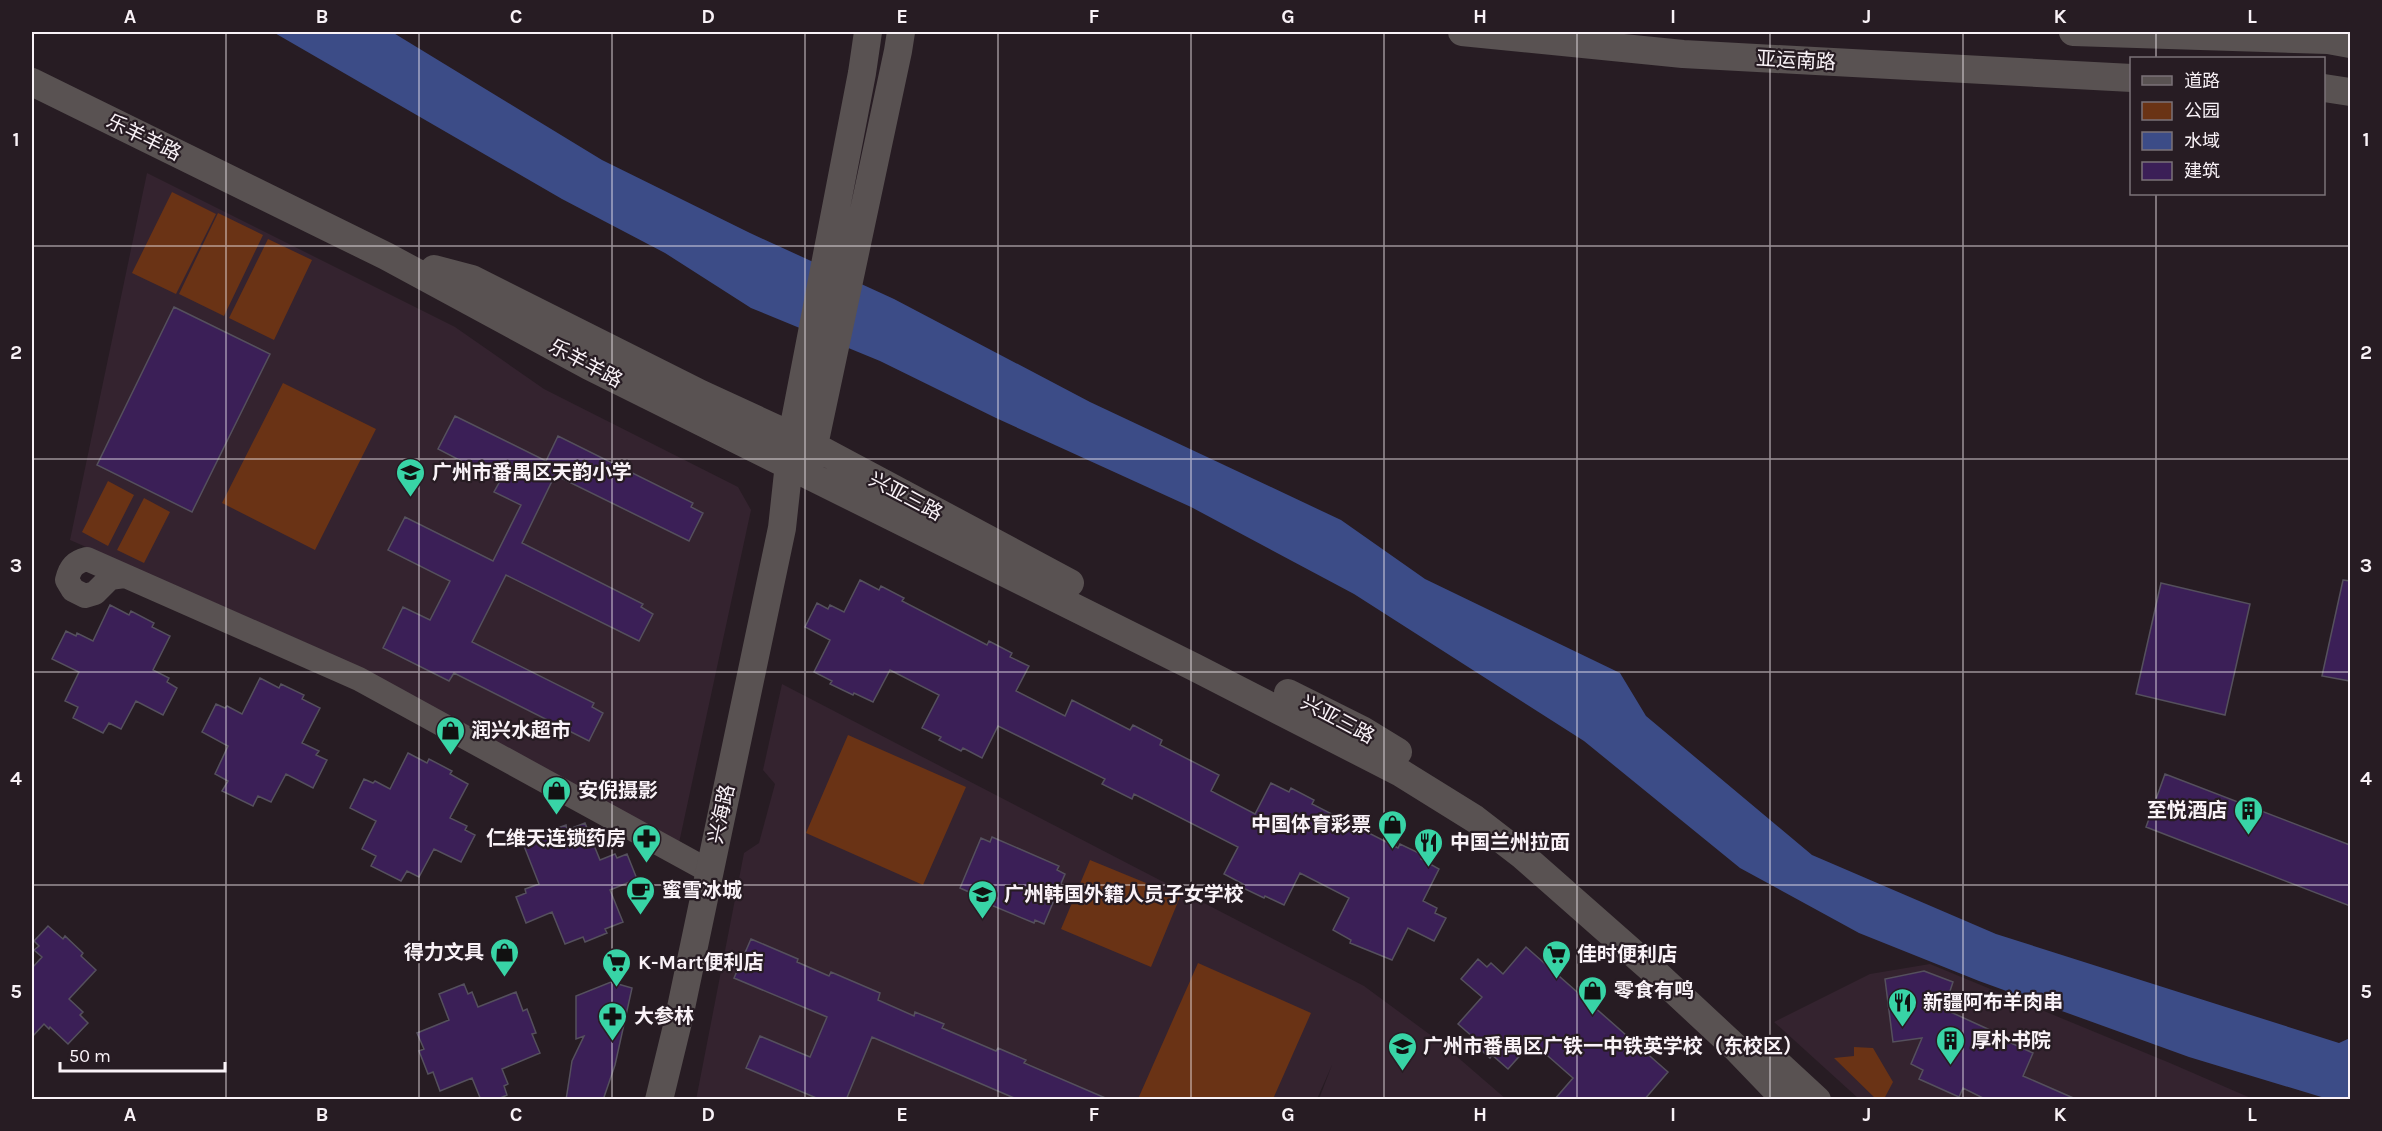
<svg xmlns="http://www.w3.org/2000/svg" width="2382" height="1131" font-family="Karla,'Noto Sans SC',sans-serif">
<rect width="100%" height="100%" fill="#271c23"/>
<!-- built -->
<path fill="#34232f" d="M147 173 455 327 544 389 738 487 751 510 679 843 304 642 70 540Z
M782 684 1364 986 1440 1042 1506 1099H1319L1332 1065 1317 1099 696 1100 744 853 759 843 775 784 763 770Z
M1930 964 2170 1063 2253 1099H1859L1774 1022 1870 974Z"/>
<!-- green -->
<path fill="#6a3315" d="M172 192 216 214 176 294 132 273Z
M218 213 263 235 224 316 179 294Z
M268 239 312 260 274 340 229 318Z
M283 383 376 429 315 550 222 503Z
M108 481 134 495 108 546 82 532Z
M144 498 170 512 144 563 117 550Z
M848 735 966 787 923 885 806 833Z
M1090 860 1180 897 1151 967 1061 929Z
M1198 963 1311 1013 1273 1099H1138Z
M1854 1047 1873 1048 1893 1082 1884 1099H1876L1834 1058 1854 1056Z"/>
<!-- water -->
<path fill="#3c4c87" d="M273 32H392L602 160 750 233 894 299 1090 402 1341 520 1425 579 1620 673 1646 716 1812 855 1996 934 2339 1043 2350 1038V1099H2328L2189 1057 1979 981 1859 933 1740 868 1584 741 1354 594 1191 507 996 418 880 361 751 308 665 253 562 199Z"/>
<!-- building -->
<path fill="#3b1f57" stroke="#55505d" stroke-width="1.5" d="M174 307 270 354 192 512 97 465Z
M455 416 546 461 558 436 693 503 691 507 703 513 689 541 555 475 522 543 643 604 641 607 653 614 639 641 506 575 472 642 594 703 592 707 603 713 589 741 454 673 449 681 383 648 403 607 430 620 450 581 388 550 405 517 493 561 521 505 494 492 500 481 438 449Z
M860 580 879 590 881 586 904 598 902 601 987 645 989 641 1012 653 1010 657 1029 666 1016 691 1065 716 1072 700 1130 730 1133 725 1162 740 1160 745 1219 775 1211 791 1255 814 1271 783 1289 792 1291 788 1314 800 1312 804 1398 848 1400 844 1423 855 1421 859 1439 869 1423 901 1437 908 1435 913 1446 918 1434 941 1408 928 1392 960 1350 943 1351 940 1333 930 1349 898 1300 873 1284 905 1265 896 1264 898 1241 887 1243 884 1224 874 1238 847 1134 794 1132 799 1102 784 1105 779 998 726 982 758 963 748 961 751 939 740 941 737 922 728 939 695 890 670 873 702 854 693 853 695 830 684 832 681 814 672 830 640 805 627 817 603 828 609 830 605 844 612Z
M2343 580 2350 581V681L2322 676Z
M2161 583 2250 604 2225 715 2136 694Z
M110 605 129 615 131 611 154 623 152 627 170 636 153 670 169 678 167 682 177 688 163 715 136 701 121 729 109 723 103 733 73 718 78 707 65 701 79 672 52 659 66 631 76 636 77 633 93 641Z
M260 678 279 688 281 684 304 695 302 699 320 708 302 743 319 751 316 755 327 760 313 788 286 774 271 802 258 796 253 806 222 791 228 781 215 774 228 746 202 732 216 704 225 708 227 706 242 714Z
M408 753 427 763 429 759 452 771 450 774 468 784 450 818 467 826 465 830 475 835 461 862 434 849 419 877 407 871 401 881 371 866 376 856 362 849 376 821 350 808 364 779 373 783 375 781 390 789Z
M2165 774 2350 845V906L2146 827Z
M585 823 600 860 615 854 617 858 627 854 637 879 610 890 623 922 605 929 607 933 585 942 583 937 565 944 552 912 526 923 516 897 526 893 525 889 539 884 524 846 543 838 541 834 566 825 567 830Z
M992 837 1059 866 1057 870 1065 874 1044 924 1035 920 1034 923 991 905 992 902 960 888 981 838 990 842Z
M48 926 63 939 65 936 83 953 81 956 96 970 69 999 83 1012 80 1015 88 1023 68 1044 50 1027 49 1029 44 1024 32 1037V968L42 957 34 950 39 946 34 941Z
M751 939 798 959 797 962 829 976 831 972 880 993 878 1000 914 1016 915 1012 944 1024 942 1028 996 1051 998 1048 1026 1060 1024 1063 1110 1100H1019L872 1037 846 1100H821L746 1068 760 1036 810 1057 827 1017 734 978Z
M1526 947 1668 1072 1644 1100H1554L1573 1078 1532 1042 1508 1069 1492 1055 1490 1058 1471 1041 1474 1038 1458 1024 1482 997 1461 979 1478 959 1487 967 1491 963 1503 974Z
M1924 971 1953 982 1944 1009 1990 1030 1989 1033 2033 1053 2023 1076 2078 1100H1987L1963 1088 1959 1097 1919 1079 1923 1070 1911 1064 1922 1038 1893 1042 1885 979Z
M611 982 632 988 615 1065 603 1100H566L572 1061 584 1036 576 1039V996Z
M464 984 468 994 472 992 478 1007 516 992 523 1011 527 1009 536 1033 532 1034 540 1053 502 1069 508 1084 504 1086 507 1095 496 1100H481L472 1078 440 1091 433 1072 428 1074 419 1051 424 1049 417 1033 449 1020 439 994Z"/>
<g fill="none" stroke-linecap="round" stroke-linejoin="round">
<!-- minor -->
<path stroke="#595252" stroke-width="24" d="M124 576 110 578 95 593 85 596 73 590 67 580C70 567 75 562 87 559L359 679 709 871"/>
<!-- tertiary -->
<path stroke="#595252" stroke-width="28" d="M1462 32 1683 54 2132 78
M2073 32 2328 40 2350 44
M32 82 386 256 589 366 1194 667 1401 773 1475 819 1523 856 1649 967 1736 1048 1786 1100
M2324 88 2350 92
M434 269 472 279 701 394 814 446 1070 583
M810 464 898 51 901 32
M1288 693 1362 730 1398 752
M1765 1052 1817 1100
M659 1100 678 1022 782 528 792 436 862 73 868 32"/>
</g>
<!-- grid -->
<path fill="none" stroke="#f9f2f7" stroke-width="1.5" stroke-opacity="0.55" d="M226 32V1100M419 32V1100M612 32V1100M805 32V1100M998 32V1100M1191 32V1100M1384 32V1100M1577 32V1100M1770 32V1100M1963 32V1100M2156 32V58M2156 194V1100M32 246H2350M32 459H2350M32 672H2350M32 885H2350"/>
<!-- icons -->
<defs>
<symbol id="school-pin" viewBox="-11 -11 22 30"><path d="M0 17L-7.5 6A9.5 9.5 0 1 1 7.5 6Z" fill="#38d4a6" stroke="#271c23"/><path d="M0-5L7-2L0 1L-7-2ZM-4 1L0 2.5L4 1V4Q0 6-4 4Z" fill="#111"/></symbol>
<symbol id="shop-pin" viewBox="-11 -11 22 30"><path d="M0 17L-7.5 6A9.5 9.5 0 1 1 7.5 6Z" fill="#38d4a6" stroke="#271c23"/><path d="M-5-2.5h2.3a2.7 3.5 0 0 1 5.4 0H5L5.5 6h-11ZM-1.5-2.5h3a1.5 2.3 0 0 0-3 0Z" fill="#111"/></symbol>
<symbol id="building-pin" viewBox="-11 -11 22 30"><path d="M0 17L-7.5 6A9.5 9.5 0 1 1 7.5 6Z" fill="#38d4a6" stroke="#271c23"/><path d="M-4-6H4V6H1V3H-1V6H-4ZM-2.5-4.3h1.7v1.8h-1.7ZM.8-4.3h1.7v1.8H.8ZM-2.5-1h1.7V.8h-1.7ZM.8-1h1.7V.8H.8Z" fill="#111"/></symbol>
<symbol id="pharmacy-pin" viewBox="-11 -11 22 30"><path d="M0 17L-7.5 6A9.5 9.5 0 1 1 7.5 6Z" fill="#38d4a6" stroke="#271c23"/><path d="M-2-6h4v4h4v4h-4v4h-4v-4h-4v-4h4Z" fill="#111"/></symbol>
<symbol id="restaurant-pin" viewBox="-11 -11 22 30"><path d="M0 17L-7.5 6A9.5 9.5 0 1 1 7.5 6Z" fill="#38d4a6" stroke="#271c23"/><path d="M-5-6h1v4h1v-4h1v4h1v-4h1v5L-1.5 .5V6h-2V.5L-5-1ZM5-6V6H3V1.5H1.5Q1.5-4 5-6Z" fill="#111"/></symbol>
<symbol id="cafe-pin" viewBox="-11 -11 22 30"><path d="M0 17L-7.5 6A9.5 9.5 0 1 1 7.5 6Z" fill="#38d4a6" stroke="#271c23"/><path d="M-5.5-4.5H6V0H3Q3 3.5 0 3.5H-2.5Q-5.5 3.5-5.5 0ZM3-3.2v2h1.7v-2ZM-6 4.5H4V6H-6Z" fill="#111"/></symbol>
<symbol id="supermarket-pin" viewBox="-11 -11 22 30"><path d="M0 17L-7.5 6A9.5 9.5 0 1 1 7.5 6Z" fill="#38d4a6" stroke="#271c23"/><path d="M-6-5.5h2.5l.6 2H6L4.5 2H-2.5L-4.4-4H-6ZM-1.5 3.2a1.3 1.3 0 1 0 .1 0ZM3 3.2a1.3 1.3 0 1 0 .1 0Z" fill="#111"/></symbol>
</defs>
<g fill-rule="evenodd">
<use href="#school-pin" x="394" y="456" width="33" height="45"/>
<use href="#shop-pin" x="434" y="714" width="33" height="45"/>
<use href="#shop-pin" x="540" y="774" width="33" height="45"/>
<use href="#building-pin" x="2232" y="794" width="33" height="45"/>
<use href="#shop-pin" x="1376" y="808" width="33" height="45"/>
<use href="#pharmacy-pin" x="630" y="822" width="33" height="45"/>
<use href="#restaurant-pin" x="1412" y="826" width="33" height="45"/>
<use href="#cafe-pin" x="624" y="874" width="33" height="45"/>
<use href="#school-pin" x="966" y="878" width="33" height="45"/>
<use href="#shop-pin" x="488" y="936" width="33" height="45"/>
<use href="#supermarket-pin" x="1540" y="938" width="33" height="45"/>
<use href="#supermarket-pin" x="600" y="946" width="33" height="45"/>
<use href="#shop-pin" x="1576" y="974" width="33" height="45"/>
<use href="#restaurant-pin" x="1886" y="986" width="33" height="45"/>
<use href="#pharmacy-pin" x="596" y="1000" width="33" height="45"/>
<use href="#building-pin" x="1934" y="1024" width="33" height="45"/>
<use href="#school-pin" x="1386" y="1030" width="33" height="45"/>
</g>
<g text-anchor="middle" stroke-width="4.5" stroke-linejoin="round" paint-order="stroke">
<!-- street labels -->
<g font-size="20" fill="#f9f2f7" stroke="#271c23">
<text transform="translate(1796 60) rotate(3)" y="7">亚运南路</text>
<text transform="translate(144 137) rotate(26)" y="7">乐羊羊路</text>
<text transform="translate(586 363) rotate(28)" y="7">乐羊羊路</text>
<text transform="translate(906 496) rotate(28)" y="7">兴亚三路</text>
<text transform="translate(1338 719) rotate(28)" y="7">兴亚三路</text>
<text transform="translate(721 814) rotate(-78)" y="7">兴海路</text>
</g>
<!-- poi labels -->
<g font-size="20" font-weight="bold" fill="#f9f2f7" stroke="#271c23" text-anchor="start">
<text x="432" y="479">广州市番禺区天韵小学</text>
<text x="471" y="737">润兴水超市</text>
<text x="578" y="797">安倪摄影</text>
<text x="2227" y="817" text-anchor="end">至悦酒店</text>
<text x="1371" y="831" text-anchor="end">中国体育彩票</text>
<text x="626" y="845" text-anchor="end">仁维天连锁药房</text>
<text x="1450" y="849">中国兰州拉面</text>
<text x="662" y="897">蜜雪冰城</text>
<text x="1004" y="901">广州韩国外籍人员子女学校</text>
<text x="484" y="959" text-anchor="end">得力文具</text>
<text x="1577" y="961">佳时便利店</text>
<text x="638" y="969">K-Mart便利店</text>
<text x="1614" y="997">零食有鸣</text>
<text x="1923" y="1009">新疆阿布羊肉串</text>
<text x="634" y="1023">大参林</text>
<text x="1971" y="1047">厚朴书院</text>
<text x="1423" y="1053">广州市番禺区广铁一中铁英学校（东校区）</text>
</g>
</g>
<!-- border -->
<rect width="2382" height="1131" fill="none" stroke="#271c23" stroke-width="66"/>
<!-- legend -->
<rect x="2130" y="57" width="195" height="138" fill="#271c23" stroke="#7b7278" stroke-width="1.5"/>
<rect x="2142" y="76" width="30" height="9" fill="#595252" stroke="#7b7278" stroke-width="1.5"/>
<text x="2184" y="87" font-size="18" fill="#f9f2f7">道路</text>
<rect x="2142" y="102" width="30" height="18" fill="#6a3315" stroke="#7b7278" stroke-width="1.5"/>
<text x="2184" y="117" font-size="18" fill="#f9f2f7">公园</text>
<rect x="2142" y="132" width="30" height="18" fill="#3c4c87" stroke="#7b7278" stroke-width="1.5"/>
<text x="2184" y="147" font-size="18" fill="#f9f2f7">水域</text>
<rect x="2142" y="162" width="30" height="18" fill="#3b1f57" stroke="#7b7278" stroke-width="1.5"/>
<text x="2184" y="177" font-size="18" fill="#f9f2f7">建筑</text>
<!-- scale -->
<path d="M60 1062v9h165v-9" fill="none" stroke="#f9f2f7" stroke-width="3"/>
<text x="69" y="1062" font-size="18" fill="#f9f2f7" stroke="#271c23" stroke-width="4.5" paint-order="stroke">50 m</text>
<rect x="33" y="33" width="2316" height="1065" fill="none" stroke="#f9f2f7" stroke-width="2"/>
<g font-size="20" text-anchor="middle" font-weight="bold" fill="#f9f2f7">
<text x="130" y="23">A</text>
<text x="322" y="23">B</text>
<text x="516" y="23">C</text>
<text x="708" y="23">D</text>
<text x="902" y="23">E</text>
<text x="1094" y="23">F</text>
<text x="1288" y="23">G</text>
<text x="1480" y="23">H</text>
<text x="1673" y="23">I</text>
<text x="1867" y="23">J</text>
<text x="2060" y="23">K</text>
<text x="2252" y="23">L</text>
<text x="16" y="146">1</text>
<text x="2366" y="146">1</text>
<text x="16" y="359">2</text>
<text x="2366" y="359">2</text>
<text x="16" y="572">3</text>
<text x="2366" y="572">3</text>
<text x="16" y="785">4</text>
<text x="2366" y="785">4</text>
<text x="16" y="998">5</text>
<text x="2366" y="998">5</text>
<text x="130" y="1121">A</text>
<text x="322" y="1121">B</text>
<text x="516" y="1121">C</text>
<text x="708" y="1121">D</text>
<text x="902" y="1121">E</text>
<text x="1094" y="1121">F</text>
<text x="1288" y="1121">G</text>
<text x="1480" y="1121">H</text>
<text x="1673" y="1121">I</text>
<text x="1867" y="1121">J</text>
<text x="2060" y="1121">K</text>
<text x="2252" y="1121">L</text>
</g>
</svg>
